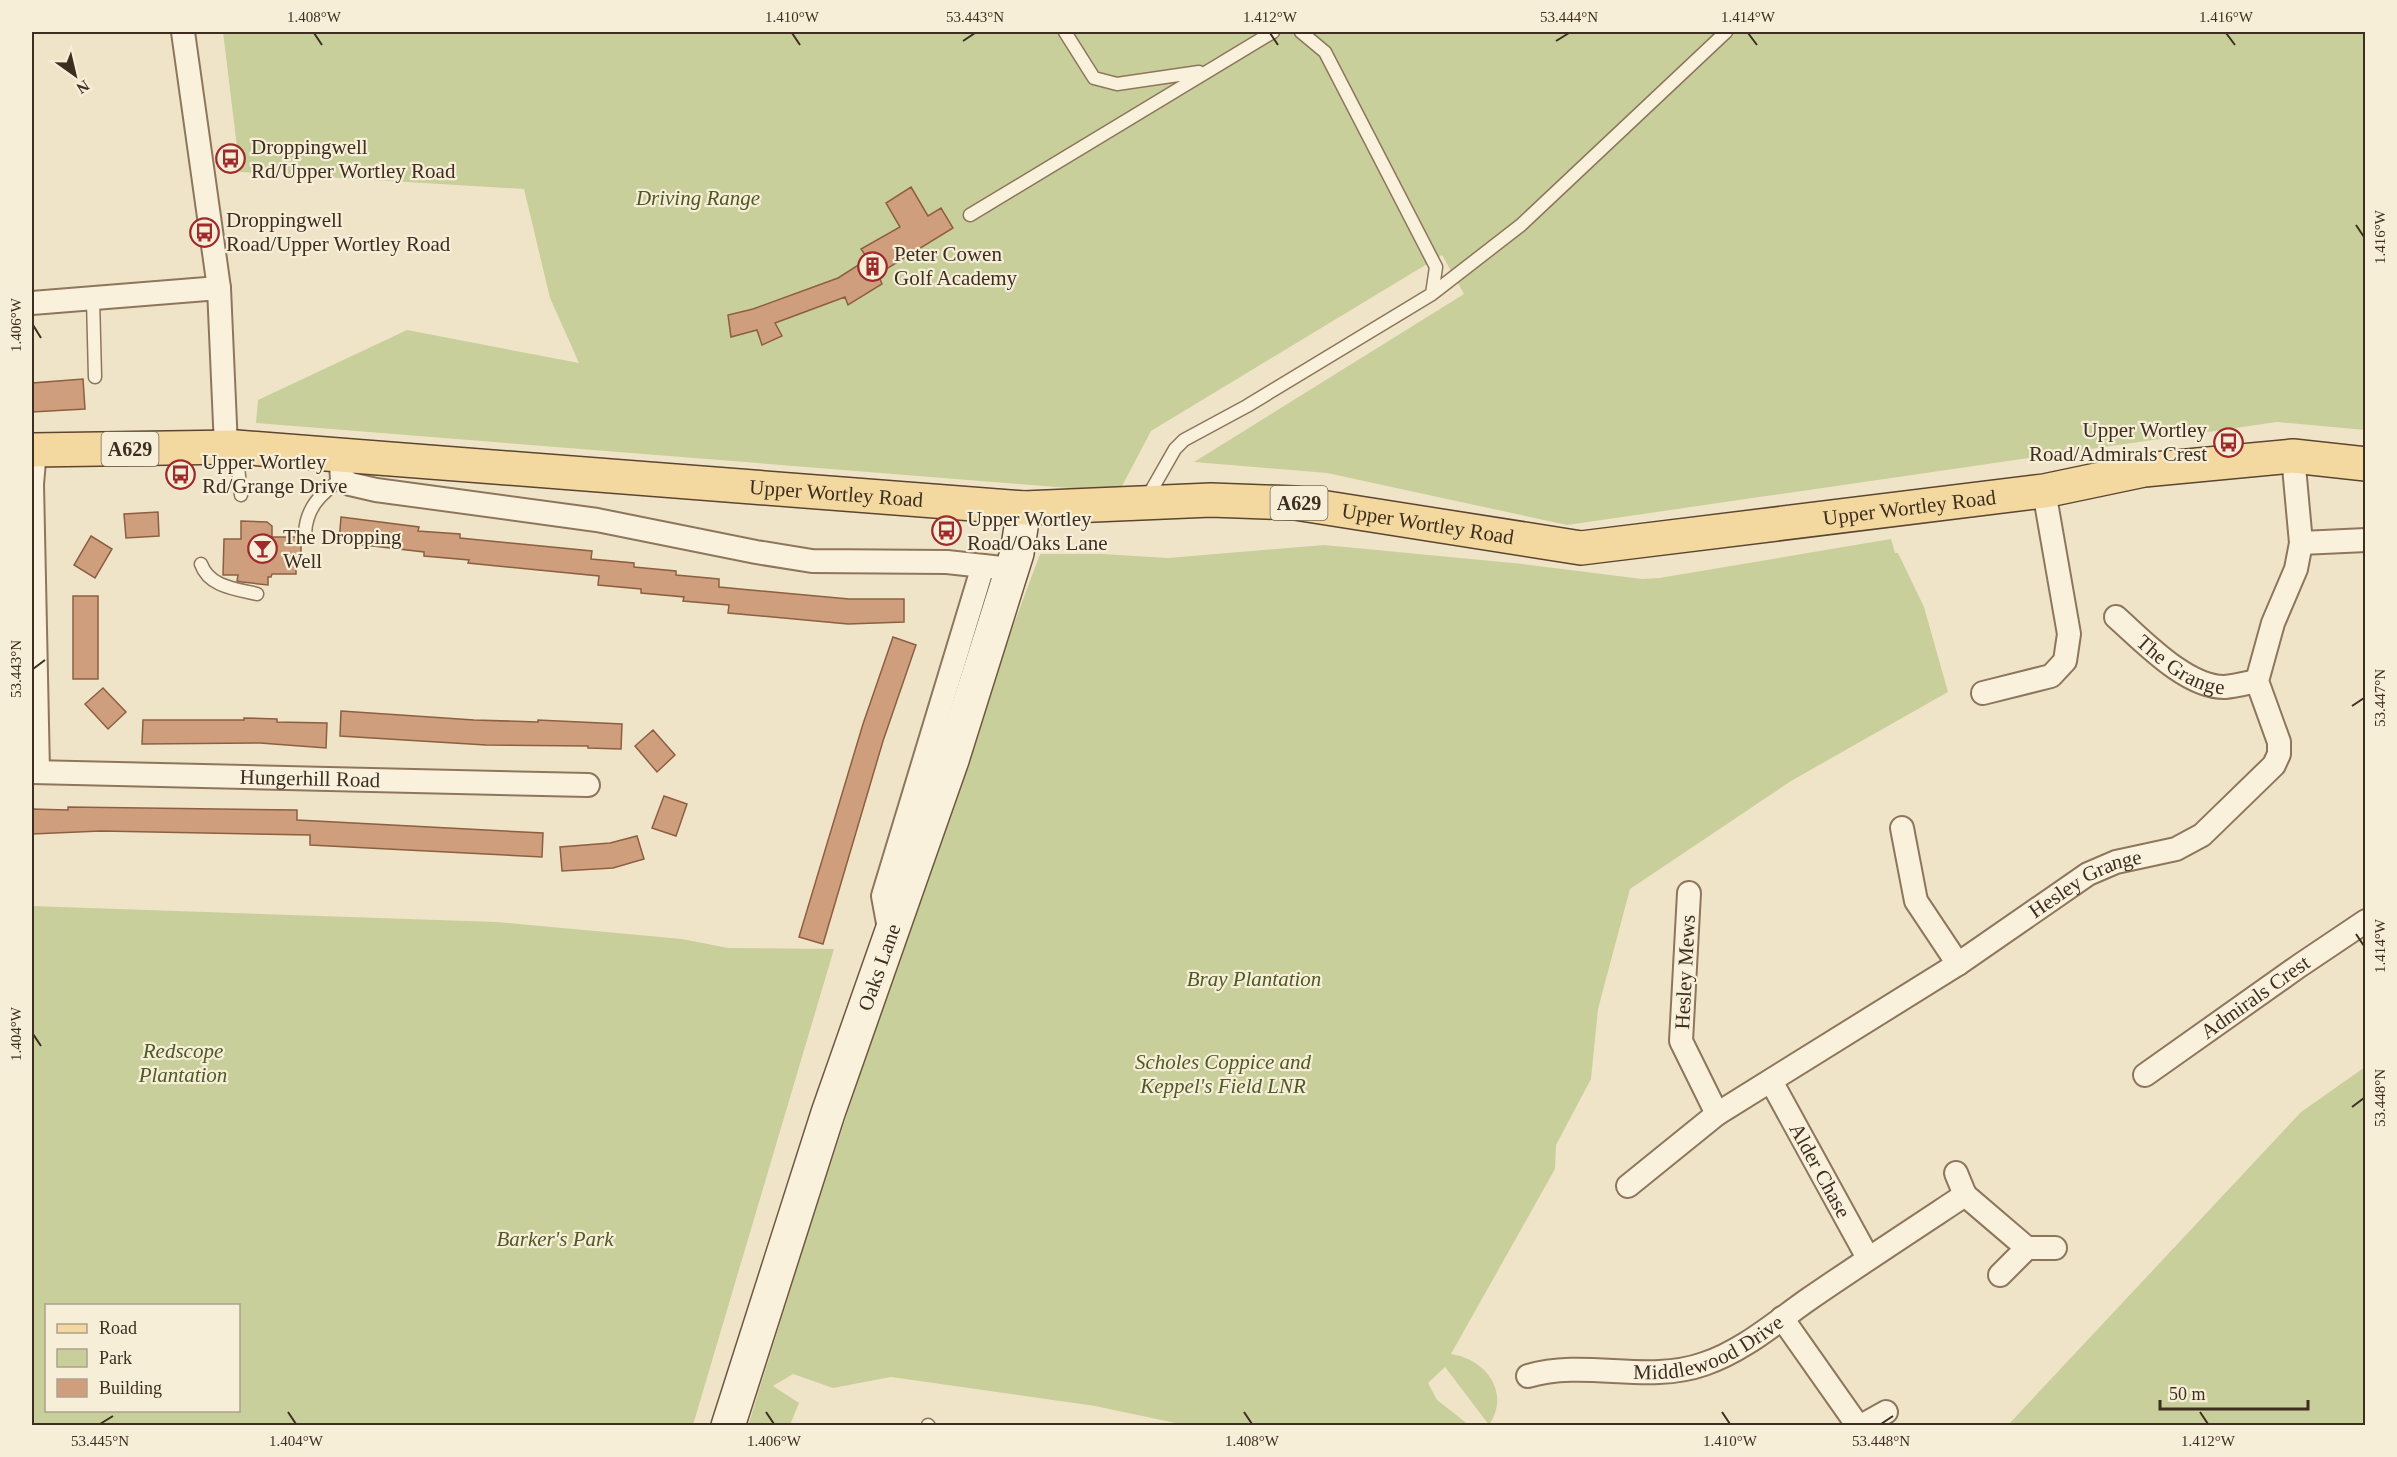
<svg xmlns="http://www.w3.org/2000/svg" width="2397" height="1457" font-family="Georgia,serif">
<rect width="100%" height="100%" fill="#f0e4c8"/>
<!-- green -->
<path fill="#c9cf9b" fill-rule="evenodd" d="M223 32H2365V430L2277 422 1567 525 1327 473 1194 462 1464 294 1442 255 1151 431 1119 492 256 423 258 400 407 330 579 363 550 298 524 189 240 172Z
M1891 539 1895 553H1898L1924 607 1948 692 1791 781 1630 889 1598 1009 1591 1079 1556 1145 1555 1169 1451 1354C1486 1359 1511 1393 1489 1425L1445 1367 1428 1383 1437 1400 1469 1425H1185L1095 1406 891 1377 833 1388 793 1374 773 1386 799 1403 790 1425 748 1426 809 1230 963 760 1040 554H1102L1168 558 1324 545 1523 564 1642 579 1659 578Z
M32 906 497 922 682 939 728 948 834 949 693 1425H32ZM46 1306H238V1410H46Z
M2365 1067V1425H2008L2301 1112Z"/>
<!-- building -->
<path fill="#cf9f7d" stroke="#8d5f41" stroke-width="1.5" d="M911 187 928 216 941 208 953 228 878 274 882 284 848 305 845 297 775 323 782 336 762 345 757 330 731 337 728 315 753 309 838 278 868 259 861 249 900 227 886 203Z
M83 379 85 409 32 412V383Z
M158 512 159 536 126 538 124 514Z
M341 517 419 527 418 531 460 534V538L592 551 591 559 634 563V567L676 571V575L719 579V587L849 599H904V622L848 624 728 613 729 605 683 601 684 597 641 593V589L598 585 599 576 468 563 469 560 424 556V552L339 542Z
M241 521 267 522 272 526V537H297L301 541V559H296V574H272L271 577H268V585L242 582 237 581 238 575H223L224 539H241Z
M91 536 112 549 95 578 74 565Z
M73 596H98V679H73Z
M893 637 916 645 883 741 823 944 799 937 863 724Z
M103 688 126 712 108 729 85 704Z
M341 711 474 720 538 722V720L622 724 621 749 588 748V746L486 745 340 736Z
M244 718 277 719V722L327 723 326 748 260 743 142 744 143 720H244Z
M653 730 675 755 657 772 635 746Z
M664 796 687 804 676 836 652 828Z
M68 807 297 810V820L543 833 542 857 310 845V835L101 831 32 834V809L68 810Z
M637 836 644 859 613 868 562 871 560 847 610 843Z"/>
<g fill="none" stroke-linecap="round" stroke-linejoin="round">
<defs>
<path id="lane" d="M1065 32 1094 78 1117 84 1199 72
M1301 32 1325 52 1436 267 1432 294
M970 215 1273 32
M93 299 95 377
M236 448 241 495
M1147 498 1175 449 1184 440 1247 406 1432 294 1521 225 1726 32
M305 534C306 507 321 494 342 478
M201 564C209 587 236 589 257 594
M928 1425 929 1426"/>
<g id="street">
<path d="M183 32 219 288 226 447"/>
<path d="M32 303 219 288"/>
<path d="M35 450 32 484 38 772"/>
<path d="M340 454 342 478 350 484 376 490 597 520 756 552 812 561 947 562 1011 569"/>
<path d="M2301 543 2366 540"/>
<path id="s1" d="M2116 617C2143 641 2187 688 2225 687 2235 686 2247 683 2257 681"/>
<path d="M1983 693 2051 676 2065 661 2069 634 2044 491"/>
<path id="s2" d="M32 772 588 785"/>
<path d="M1902 828 1916 901 1958 964"/>
<path d="M1689 893 1681 1041 1717 1114"/>
<path d="M890 934 883 896 983 566"/>
<path id="s3" d="M2145 1075 2299 966 2366 921"/>
<path id="s4" d="M1771 1081 1868 1258"/>
<path d="M1956 1173 1965 1195"/>
<path id="s5" d="M1628 1186 1717 1114 1958 964 2088 874 2116 862 2176 849 2202 835 2274 765 2279 754V742L2257 681 2273 623 2296 569 2301 543 2293 456"/>
<path d="M2000 1275 2027 1248H2055"/>
<path d="M1782 1318 1858 1426"/>
<path id="s6" d="M1528 1376C1586 1359 1647 1384 1704 1364 1743 1351 1776 1322 1809 1299 1860 1264 1912 1230 1965 1195L2027 1248"/>
<path d="M1861 1426 1886 1412"/>
</g>
<g id="secondary">
<path id="s7" d="M728 1426 828 1113 952 760 1017 553 1024 508"/>
</g>
<g id="primary">
<path id="s8" d="M32 450 236 447 1024 508 1211 500 1295 503 1581 548 2044 491 2144 470 2293 456 2366 464"/>
</g>
</defs>
<!-- lane casing -->
<use href="#lane" stroke="#8d765c" stroke-width="15"/>
<!-- street casing -->
<use href="#street" stroke="#8d765c" stroke-width="26"/>
<!-- secondary casing -->
<use href="#secondary" stroke="#6f573f" stroke-width="36"/>
<!-- primary casing -->
<use href="#primary" stroke="#5b4430" stroke-width="36"/>
<!-- lane -->
<use href="#lane" stroke="#faf1dc" stroke-width="12"/>
<!-- street -->
<use href="#street" stroke="#faf1dc" stroke-width="22"/>
<!-- secondary -->
<use href="#secondary" stroke="#faf1dc" stroke-width="33"/>
<!-- primary -->
<use href="#primary" stroke="#f3d9a0" stroke-width="33"/>
</g>
<!-- ticks -->
<path fill="none" stroke="#3d2e20" stroke-width="2" d="M314 33 322 45M792 33 800 45M1270 33 1278 45M1748 33 1757 45M2226 33 2235 45M963 41 975 33M1556 41 1569 33M2356 225 2364 237M33 325 41 338M33 669 45 660M2352 706 2364 698M2356 934 2364 946M33 1034 41 1046M2352 1107 2364 1098M288 1412 296 1424M766 1412 774 1424M1244 1412 1252 1424M1722 1412 1730 1424M2200 1412 2208 1424M100 1424 113 1416M1881 1424 1893 1416"/>
<!-- icons -->
<defs>
<symbol id="bus-ring" viewBox="-11 -11 22 22"><circle r="9.5" fill="#f7eed8" stroke="#9e2a2b" stroke-width="1.5"/><path d="M-5-6H5V4H4V6H2V4H-2V6H-4V4H-5ZM-3.5-4V0h7V-4ZM-3.5 1.2v1.5H-2V1.2ZM2 1.2v1.5H3.5V1.2Z" fill="#9e2a2b"/></symbol>
<symbol id="building-ring" viewBox="-11 -11 22 22"><circle r="9.5" fill="#f7eed8" stroke="#9e2a2b" stroke-width="1.5"/><path d="M-4-6H4V6H1V3H-1V6H-4ZM-2.5-4.3h1.7v1.8h-1.7ZM.8-4.3h1.7v1.8H.8ZM-2.5-1h1.7V.8h-1.7ZM.8-1h1.7V.8H.8Z" fill="#9e2a2b"/></symbol>
<symbol id="bar-ring" viewBox="-11 -11 22 22"><circle r="9.5" fill="#f7eed8" stroke="#9e2a2b" stroke-width="1.5"/><path d="M-6-5H6L.8 .8V4.5H3.5V6h-7V4.5H-.8V.8Z" fill="#9e2a2b"/></symbol>
</defs>
<g fill-rule="evenodd">
<use href="#bus-ring" x="214" y="142" width="33" height="33"/>
<use href="#bus-ring" x="188" y="216" width="33" height="33"/>
<use href="#building-ring" x="856" y="250" width="33" height="33"/>
<use href="#bus-ring" x="2212" y="426" width="33" height="33"/>
<use href="#bus-ring" x="164" y="458" width="33" height="33"/>
<use href="#bus-ring" x="930" y="514" width="33" height="33"/>
<use href="#bar-ring" x="246" y="532" width="33" height="33"/>
</g>
<g text-anchor="middle" stroke-width="4.5" stroke-linejoin="round" paint-order="stroke">
<!-- shield labels -->
<g fill="#f7eed8" stroke="#756857" stroke-width="1.5">
<rect x="101.5" y="432" width="57" height="34" rx="4.5"/>
<rect x="1270.5" y="486" width="57" height="34" rx="4.5"/>
</g>
<g font-size="20" font-weight="bold" fill="#3d2e20">
<text x="130" y="456">A629</text>
<text x="1299" y="510">A629</text>
</g>
<!-- poi labels -->
<g font-size="21" fill="#3d2e20" stroke="#f7eed8" text-anchor="start">
<text x="251" y="154">Droppingwell<tspan x="251" dy="24">Rd/Upper Wortley Road</tspan></text>
<text x="226" y="227">Droppingwell<tspan x="226" dy="24">Road/Upper Wortley Road</tspan></text>
<text x="894" y="261">Peter Cowen<tspan x="894" dy="24">Golf Academy</tspan></text>
<text x="2207" y="437" text-anchor="end">Upper Wortley<tspan x="2207" dy="24">Road/Admirals Crest</tspan></text>
<text x="202" y="469">Upper Wortley<tspan x="202" dy="24">Rd/Grange Drive</tspan></text>
<text x="967" y="526">Upper Wortley<tspan x="967" dy="24">Road/Oaks Lane</tspan></text>
<text x="283" y="544">The Dropping<tspan x="283" dy="24">Well</tspan></text>
</g>
<!-- park labels -->
<g font-size="21" font-style="italic" fill="#4d5a26" stroke="#f7eed8">
<text x="698" y="205">Driving Range</text>
<text x="1254" y="986">Bray Plantation</text>
<text x="183" y="1058">Redscope<tspan x="183" dy="24">Plantation</tspan></text>
<text x="1223" y="1069">Scholes Coppice and<tspan x="1223" dy="24">Keppel's Field LNR</tspan></text>
<text x="555" y="1246">Barker's Park</text>
</g>
<!-- street labels -->
<g font-size="21" fill="#3d2e20" stroke="#f7eed8">
<text dy="7" stroke="none"><textPath href="#s8" startOffset="806">Upper Wortley Road</textPath></text>
<text dy="7" stroke="none"><textPath href="#s8" startOffset="1886">Upper Wortley Road</textPath></text>
<text dy="7" stroke="none"><textPath href="#s8" startOffset="1400">Upper Wortley Road</textPath></text>
<text dy="7" stroke="none"><textPath href="#s1" startOffset="82">The Grange</textPath></text>
<text dy="7" stroke="none"><textPath href="#s2" startOffset="278">Hungerhill Road</textPath></text>
<text dy="7" stroke="none"><textPath href="#s5" startOffset="550">Hesley Grange</textPath></text>
<text dy="7" stroke="none"><textPath href="#s7" startOffset="483">Oaks Lane</textPath></text>
<text transform="translate(1685 972) rotate(-87)" y="7">Hesley Mews</text>
<text dy="7" stroke="none"><textPath href="#s3" startOffset="135">Admirals Crest</textPath></text>
<text dy="7" stroke="none"><textPath href="#s4" startOffset="102">Alder Chase</textPath></text>
<text dy="7" stroke="none"><textPath href="#s6" startOffset="186">Middlewood Drive</textPath></text>
</g>
</g>
<!-- border -->
<rect width="2397" height="1457" fill="none" stroke="#f7eed8" stroke-width="66"/>
<!-- legend -->
<rect x="45" y="1304" width="195" height="108" fill="#f7eed8" stroke="#ada18e" stroke-width="1.5"/>
<rect x="57" y="1324" width="30" height="9" fill="#f3d9a0" stroke="#ada18e" stroke-width="1.5"/>
<text x="99" y="1334" font-size="18" fill="#3d2e20">Road</text>
<rect x="57" y="1349" width="30" height="18" fill="#c9cf9b" stroke="#ada18e" stroke-width="1.5"/>
<text x="99" y="1364" font-size="18" fill="#3d2e20">Park</text>
<rect x="57" y="1379" width="30" height="18" fill="#cf9f7d" stroke="#ada18e" stroke-width="1.5"/>
<text x="99" y="1394" font-size="18" fill="#3d2e20">Building</text>
<!-- north arrow -->
<g transform="translate(75 75) rotate(146)" stroke="#f7eed8" stroke-width="4.5" paint-order="stroke">
<path d="M0-4.5L10 22L0 15L-10 22Z" fill="#3d2e20"/>
<text y="-9" font-size="16" font-weight="bold" text-anchor="middle" fill="#3d2e20">N</text>
</g>
<!-- scale -->
<path d="M2160 1400v9h148v-9" fill="none" stroke="#3d2e20" stroke-width="3"/>
<text x="2169" y="1400" font-size="18" fill="#3d2e20" stroke="#f7eed8" stroke-width="4.5" paint-order="stroke">50 m</text>
<rect x="33" y="33" width="2331" height="1391" fill="none" stroke="#3d2e20" stroke-width="2"/>
<g font-size="15" text-anchor="middle" fill="#3d2e20">
<text x="314" y="22">1.408°W</text>
<text x="792" y="22">1.410°W</text>
<text x="975" y="22">53.443°N</text>
<text x="1270" y="22">1.412°W</text>
<text x="1569" y="22">53.444°N</text>
<text x="1748" y="22">1.414°W</text>
<text x="2226" y="22">1.416°W</text>
<text transform="translate(2380 237) rotate(-90)" y="5">1.416°W</text>
<text transform="translate(16 325) rotate(-90)" y="5">1.406°W</text>
<text transform="translate(16 669) rotate(-90)" y="5">53.443°N</text>
<text transform="translate(2380 698) rotate(-90)" y="5">53.447°N</text>
<text transform="translate(2380 946) rotate(-90)" y="5">1.414°W</text>
<text transform="translate(16 1034) rotate(-90)" y="5">1.404°W</text>
<text transform="translate(2380 1098) rotate(-90)" y="5">53.448°N</text>
<text x="100" y="1446">53.445°N</text>
<text x="296" y="1446">1.404°W</text>
<text x="774" y="1446">1.406°W</text>
<text x="1252" y="1446">1.408°W</text>
<text x="1730" y="1446">1.410°W</text>
<text x="1881" y="1446">53.448°N</text>
<text x="2208" y="1446">1.412°W</text>
</g>
</svg>
